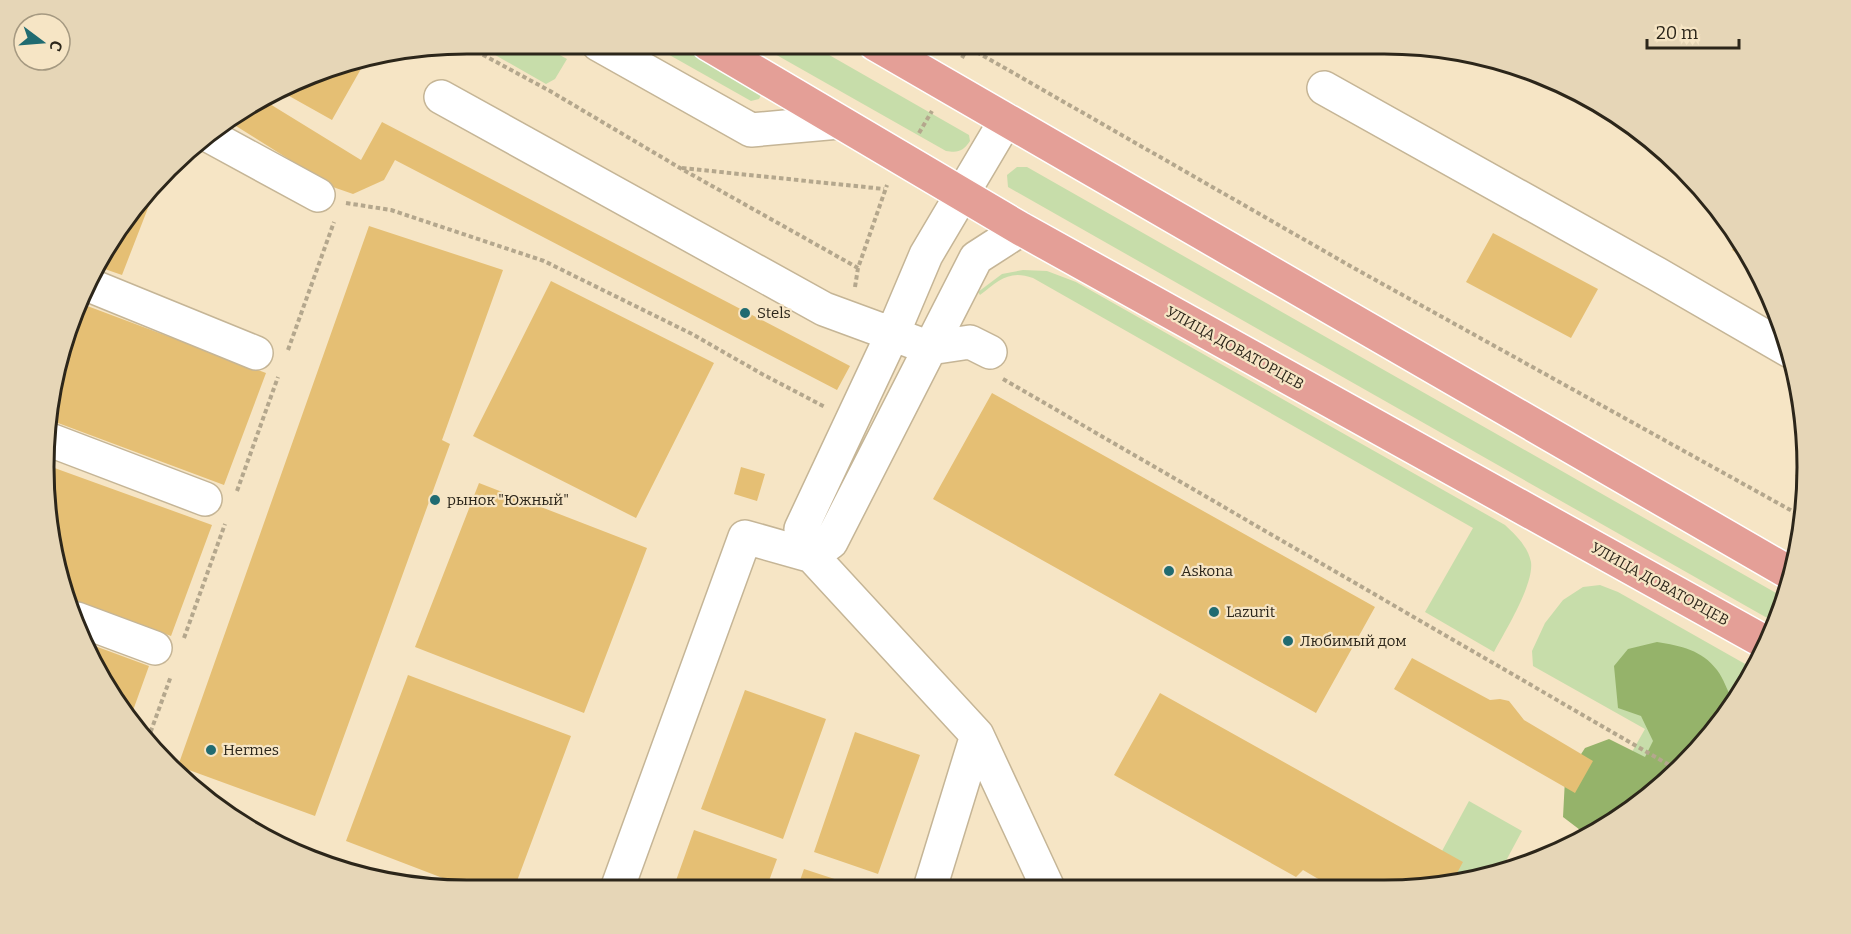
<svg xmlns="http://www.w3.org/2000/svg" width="1851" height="934" font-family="Bitter,serif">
<rect width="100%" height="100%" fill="#f6e5c5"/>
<!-- green -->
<path fill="#c7ddaa" d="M476 44H540L567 59 555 79 546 84Z
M650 44H682L759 88 761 95 759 99 751 101Z
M757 44H810L969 135 970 141C963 151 959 153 946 151Z
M1017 167H1027L1785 598 1776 623 1008 187 1007 175Z
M1023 270 1047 271 1076 282 1505 525C1516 535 1528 547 1531 562 1534 585 1505 631 1494 652L1425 612 1473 528 1033 278C1009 269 998 281 980 295L978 292 1002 274Z
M1600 585 1618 592 1754 669 1703 746 1620 819 1591 824 1645 729 1533 666 1532 651 1545 623 1563 600 1583 587Z
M1469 801 1522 831 1501 870 1451 884 1442 851Z"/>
<!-- forest -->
<path fill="#95b36a" d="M1657 642C1681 646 1702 650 1717 670 1724 679 1727 691 1733 700L1703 746 1620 819 1588 836 1563 817 1565 779 1585 748 1609 739 1645 757 1653 741 1641 716 1618 708 1614 666 1628 649Z"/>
<!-- building -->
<path fill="#e5bf74" d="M366 60 332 120 282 92 331 66Z
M265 101 361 160 382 122 850 366 837 390 395 160 384 180 353 194 333 187 228 121Z
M160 177 122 275 96 266 100 255 148 188Z
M369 226 503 270 442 440 450 444 315 816 178 766Z
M1493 233 1598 289 1571 338 1466 282Z
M1739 239 1751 255 1754 264 1732 250Z
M551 281 714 363 636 518 473 436Z
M82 304 266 373 224 485 50 420 52 384Z
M992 393 1375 607 1316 713 933 499Z
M1805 458 1806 482 1795 476Z
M49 466 212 525 171 636 70 599 47 522Z
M741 467 765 474 757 501 734 494Z
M479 483 647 548 584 713 415 647Z
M84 642 149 666 131 716 87 654Z
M1412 658 1490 700 1500 699 1509 701 1524 720 1593 761 1575 793 1394 689Z
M408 675 571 736 514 889 474 890 346 841Z
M745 690 826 719 783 839 701 809Z
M1160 693 1463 862 1451 884 1439 887H1332L1303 870 1296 877 1114 775Z
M855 732 920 755 878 874 814 852Z
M694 830 777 859 766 889H673Z
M804 869 862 888 797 889Z"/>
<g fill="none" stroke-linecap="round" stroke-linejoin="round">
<defs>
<path id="minor" d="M598 44 751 130 839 122
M1324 88 1657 274 1790 351
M441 97 824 309 930 348 970 342 990 352
M1006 120 926 255 893 333 801 529 812 556 977 735 1048 888
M206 134 318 195
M89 285 256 353
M50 440 205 499
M812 556 831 542 976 258 1021 229
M77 619 155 648
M930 888 977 735
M617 889 745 537 812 556"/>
<path id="major" d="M708 44 1021 229 1768 644
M875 44 1793 575"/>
</defs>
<!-- minor casing -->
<use href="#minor" stroke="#c5b596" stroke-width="36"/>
<!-- major casing -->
<use href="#major" stroke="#fff" stroke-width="36"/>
<!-- path -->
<path stroke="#b4a78d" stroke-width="4" stroke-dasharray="4.5 3" stroke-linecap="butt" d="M463 44 550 91 680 168 858 268
M962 58 968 47 1352 267 1803 517
M919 133 932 111
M682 168 884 189
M346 203 391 210 544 261 692 334 762 374 825 407
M855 287 858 268 887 185
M288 350 334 222
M1003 379 1676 769
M237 491 278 377
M184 638 225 524
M148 739 171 676
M273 842 373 879"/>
<!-- minor -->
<use href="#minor" stroke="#fff" stroke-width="33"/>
<!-- major -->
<use href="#major" stroke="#e49f97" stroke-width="33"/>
</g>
<!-- markers -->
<g fill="#206b71" stroke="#f6e5c5" stroke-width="2">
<circle cx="745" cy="313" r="6"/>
<circle cx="435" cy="500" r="6"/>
<circle cx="1169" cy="571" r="6"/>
<circle cx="1214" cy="612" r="6"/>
<circle cx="1288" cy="641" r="6"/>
<circle cx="211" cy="750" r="6"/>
</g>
<g text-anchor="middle" stroke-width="4.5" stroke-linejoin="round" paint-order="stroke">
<!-- poi labels -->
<g font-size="15" fill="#2c261a" stroke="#f6e5c5" text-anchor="start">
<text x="757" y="318">Stels</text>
<text x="447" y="505">рынок "Южный"</text>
<text x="1181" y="576">Askona</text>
<text x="1226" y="617">Lazurit</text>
<text x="1300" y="646">Любимый дом</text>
<text x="223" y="755">Hermes</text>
</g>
<!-- street labels -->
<g font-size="15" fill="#2c261a" stroke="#f6e5c5">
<text transform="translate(1235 348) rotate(29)" y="5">УЛИЦА ДОВАТОРЦЕВ</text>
<text transform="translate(1660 584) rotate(29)" y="5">УЛИЦА ДОВАТОРЦЕВ</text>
</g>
</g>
<!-- crop -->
<path d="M0 0H1851V934H0ZM467 54H1384A413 413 0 0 1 1797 467V467A413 413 0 0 1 1384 880H467A413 413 0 0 1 54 467V467A413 413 0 0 1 467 54Z" fill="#e6d6b7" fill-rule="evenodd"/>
<path fill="none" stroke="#2c261a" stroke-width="3" d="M467 54H1384A413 413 0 0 1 1797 467V467A413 413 0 0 1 1384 880H467A413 413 0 0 1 54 467V467A413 413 0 0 1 467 54Z"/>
<!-- north arrow -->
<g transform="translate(42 42) rotate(106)"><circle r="28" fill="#f6e5c5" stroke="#a59981" stroke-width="1.5"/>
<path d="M0-4.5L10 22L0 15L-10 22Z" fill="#206b71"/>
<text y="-9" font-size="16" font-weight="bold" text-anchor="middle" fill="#2c261a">С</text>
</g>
<!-- scale -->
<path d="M1647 39v9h92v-9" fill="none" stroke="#2c261a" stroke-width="3"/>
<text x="1656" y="39" font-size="18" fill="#2c261a" stroke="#f6e5c5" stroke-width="4.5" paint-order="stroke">20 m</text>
</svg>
